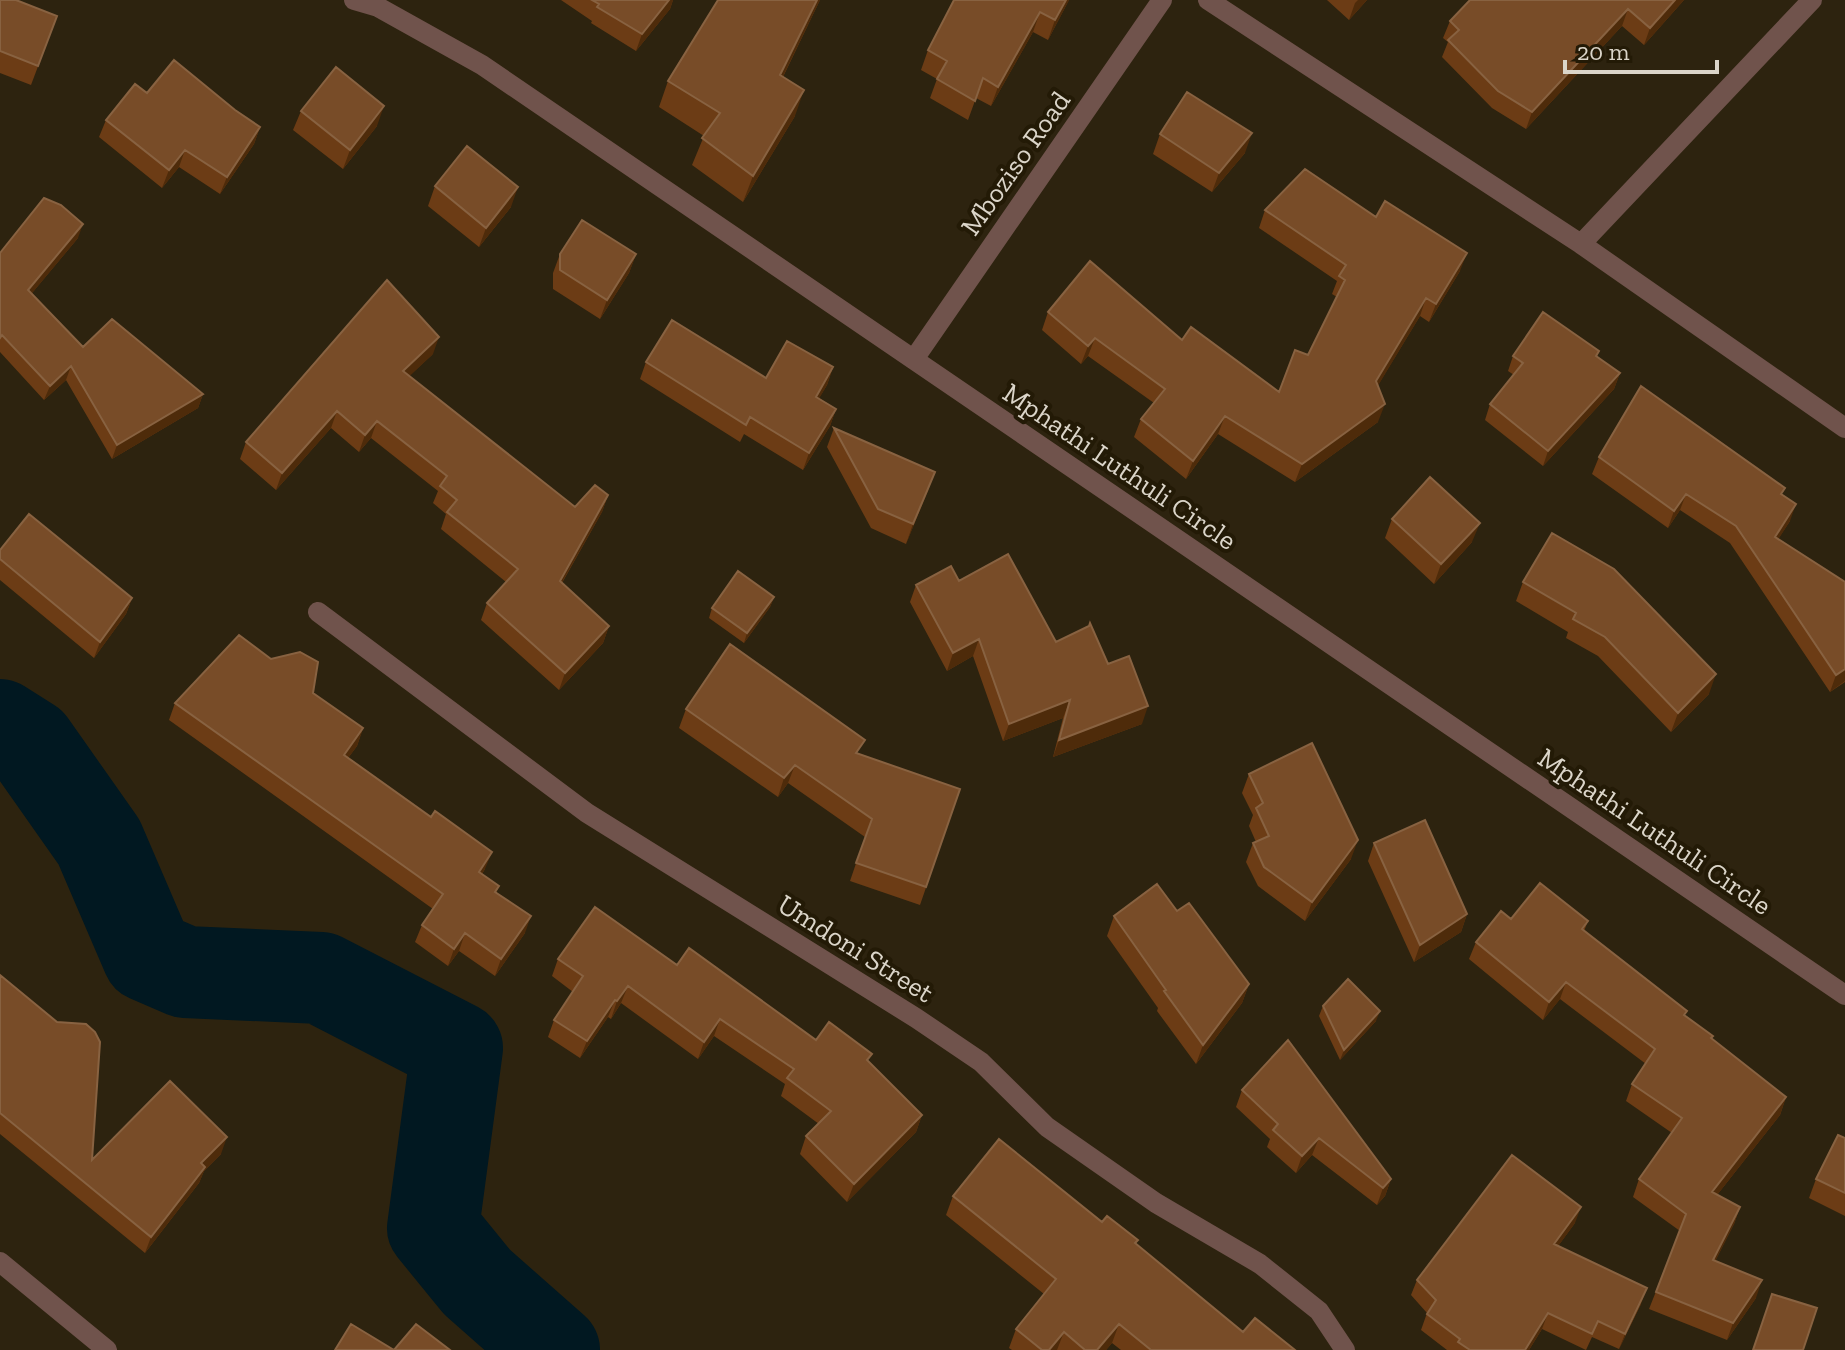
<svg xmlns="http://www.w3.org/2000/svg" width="1845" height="1350" font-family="'Zilla Slab',serif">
<rect width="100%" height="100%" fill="#2d230f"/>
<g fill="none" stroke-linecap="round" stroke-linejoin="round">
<!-- river -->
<path stroke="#011821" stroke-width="92" d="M0 725 30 744 99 842 148 956 185 972 321 978 457 1048 433 1228 477 1282 554 1350"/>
<!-- minor -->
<path stroke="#70534c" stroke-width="20" d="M354 0 378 7 482 65 1845 995
M1208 0 1581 244 1845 428
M1581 244 1812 0
M914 359 1162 0
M318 612 587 813 916 1018 981 1062 1047 1127 1156 1203 1260 1264 1319 1311 1345 1350
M0 1262 107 1350"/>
</g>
<!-- wall -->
<path fill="#6c3c15" d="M0 0 57 16 31 85 0 73Z
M561 0H673L670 9 636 51 591 23 592 21Z
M820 0 783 77 795 116 743 202 692 165 704 136 659 107 668 81Z
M954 0H1069L1048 40 1033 32 991 106 976 98 968 120 930 98 937 79 921 70 928 50Z
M1327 0H1367L1349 20Z
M1684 0 1644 45 1622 26 1526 129 1492 108 1442 57 1448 42 1443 38 1450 21Z
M147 93 235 110 260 127 254 144 220 194 179 167 162 188 99 137 106 120Z
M301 111 377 126 343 169 293 130Z
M1160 134 1245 153 1212 192 1153 154Z
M435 186 511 207 479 247 428 206Z
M1265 210 1376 217 1460 271 1429 322 1420 316 1378 385V422L1295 482 1218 434 1186 479 1134 437 1141 419 1154 403 1088 356 1081 364 1042 330 1048 312 1182 340 1279 392 1308 355 1337 297 1332 294 1337 281 1259 228Z
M78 238 32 293 83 347 203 394 198 408 112 459 66 380 44 400 0 352V253Z
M560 254H636L629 273 600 319 553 289V273Z
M1599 351 1597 357 1620 373 1614 389 1543 466 1485 420 1490 404 1514 375 1508 371 1513 356Z
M433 354 409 376 575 507 608 495 602 512 562 583 609 626 603 643 559 690 481 620 487 603 506 582 441 529 446 514 433 503 438 491 371 438 359 452 331 428 276 490 240 459 246 442Z
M646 362 766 378 833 367 827 385 819 398 836 409 830 426 803 470 744 434 740 442 640 379Z
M834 428 935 472 906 544 871 528 827 447Z
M1599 457 1782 495 1790 521 1778 539 1845 582V682L1830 692 1730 543 1680 510 1668 528 1592 474Z
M1392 519 1472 542 1434 584 1385 538Z
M0 550 132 598 126 614 94 658 0 580Z
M959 581 1056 642 1108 664 1142 724 1053 757 1063 718 1003 741 973 656 947 671 910 602 916 585Z
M1523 582 1709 694 1671 732 1598 656 1566 638 1568 632 1516 601Z
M774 597 770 607 744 643 709 618 712 608Z
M313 693 363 728 357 746 348 758 485 869 482 874 499 886 496 893 525 933 495 976 459 951 448 966 415 942 422 925 433 909 169 720 175 703Z
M686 709 860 754 960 789 920 905 850 881 865 837 788 783 778 797 679 728Z
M1249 774 1351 859 1305 921 1258 886 1246 862 1253 843 1256 842 1249 826 1253 815 1242 793Z
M1374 843 1467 914 1461 932 1414 962 1368 861Z
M1177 911 1249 984 1242 1003 1196 1064 1157 1011 1158 1008 1107 936 1114 916Z
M1511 919 1588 921 1584 931 1686 1016 1713 1036 1712 1039 1786 1097 1780 1115 1717 1195 1740 1207 1734 1224 1715 1261 1756 1298 1727 1340 1649 1309 1680 1231 1633 1197 1639 1179 1672 1133 1626 1101 1632 1084 1646 1064 1560 999 1543 1020 1469 959 1476 942Z
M558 959 677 965 816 1040 869 1062 922 1115 916 1132 847 1202 800 1154 806 1136 819 1124 781 1096 785 1084 714 1036 698 1059 621 1003 611 1019 608 1017 580 1058 548 1037 554 1020 573 992 552 976Z
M0 975 92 1160 221 1154 204 1171 199 1183 145 1253 0 1134Z
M1323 1006 1376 1021 1340 1060 1319 1016Z
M1242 1090 1391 1179 1385 1196 1377 1205 1312 1155 1296 1173 1267 1147 1270 1139 1236 1107Z
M1845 1138V1216L1809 1198 1816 1179Z
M953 1196 1102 1222 1138 1240 1136 1244 1243 1332 1295 1350H1121L1112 1343 1106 1350H1012L1009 1348 1016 1329 1044 1294 946 1215Z
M1575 1223 1558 1246 1641 1304 1619 1349 1592 1337 1586 1350 1542 1329 1529 1350H1447L1421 1330 1427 1313 1411 1295 1417 1280Z"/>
<!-- shaded-wall -->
<path fill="#4e2b0a" d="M669 0H673L670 9 636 51 642 34Z
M817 0H820L771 101 780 75Z
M1066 0H1069L1048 40 1055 20Z
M1358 0H1367L1349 20 1355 3Z
M1675 0H1684L1644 45 1650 28Z
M1628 9 1622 26 1526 129 1532 112Z
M1040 12 1033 32 991 106 998 87Z
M804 90 795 116 743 202 753 176Z
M384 106 377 126 343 169 350 150Z
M260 127 254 144 220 194 227 177Z
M1252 133 1245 153 1212 192 1219 173Z
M185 150 179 167 162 188 169 170Z
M518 187 511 207 479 247 486 228Z
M83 224 78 238 23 304 28 290Z
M1467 253 1460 271 1429 322 1436 304Z
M636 254 629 273 600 319 607 300Z
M1426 298 1420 316 1370 399 1376 381Z
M439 337 433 354 397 388 403 371Z
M1095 338 1088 356 1081 364 1088 346Z
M71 366 66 380 44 400 50 386Z
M833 367 827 385 810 414 816 397Z
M1620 373 1614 389 1543 466 1548 451Z
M203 394 198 408 112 459 117 445Z
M1385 404 1378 422 1295 482 1302 464Z
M836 409 830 426 803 470 809 453Z
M337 411 331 428 276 490 282 473Z
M1225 416 1218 434 1186 479 1193 461Z
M377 421 371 438 359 452 365 435Z
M935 472 928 491 906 544 913 524Z
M1686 494 1680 510 1668 528 1674 511Z
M608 495 602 512 553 598 560 581Z
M1796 504 1790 521 1769 554 1775 537Z
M1480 523 1472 542 1434 584 1441 564Z
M774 597 770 607 744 643 747 633Z
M132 598 126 614 94 658 100 642Z
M609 626 603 643 559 690 565 673Z
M979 639 973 656 947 671 953 653Z
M1845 669V681L1830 692 1836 675Z
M1716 674 1709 694 1671 732 1678 713Z
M1070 700 1063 718 1003 741 1009 724Z
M1148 706 1142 724 1053 757 1059 740Z
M363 728 357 746 337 773 344 755Z
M795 765 788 783 778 797 784 778Z
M1358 840 1351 859 1305 921 1312 902Z
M492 852 485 869 472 889 479 872Z
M1467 914 1461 932 1414 962 1420 945Z
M531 916 525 933 495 976 501 959Z
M465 933 459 951 448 966 454 949Z
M1566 982 1560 999 1543 1020 1549 1002Z
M1249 984 1242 1003 1196 1064 1203 1045Z
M628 986 621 1003 611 1019 617 1001Z
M615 1000 608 1017 580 1058 587 1041Z
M1380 1011 1376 1021 1340 1060 1344 1050Z
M720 1019 714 1036 698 1059 704 1042Z
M1786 1097 1780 1115 1706 1209 1712 1192Z
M922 1115 916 1132 847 1202 854 1184Z
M227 1137 221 1154 204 1171 199 1183 145 1253 151 1237 201 1163Z
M1319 1138 1312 1155 1296 1173 1302 1156Z
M1391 1179 1385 1196 1377 1205 1383 1188Z
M1581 1207 1575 1223 1548 1260 1554 1244Z
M1740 1207 1734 1224 1707 1278 1713 1260Z
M1762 1280 1756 1298 1727 1340 1733 1323Z
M1647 1288 1641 1304 1619 1349 1625 1334Z
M1548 1313 1542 1329 1529 1350H1525Z
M1119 1324 1112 1343 1106 1350H1097Z
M1064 1332 1057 1350H1049Z"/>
<!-- building -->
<path fill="#784c28" stroke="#886241" stroke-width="2" d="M0 0H16L57 16 38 66 0 51Z
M592 0H669L642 34 597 7 599 4Z
M718 0H817L780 75 804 90 753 176 702 138 720 113 668 81Z
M954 0H1066L1055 20 1040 12 998 87 983 78 975 101 937 79 947 61 928 50Z
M1470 0H1675L1650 28 1628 9 1532 112 1498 91 1448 40 1459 30 1450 21Z
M174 60 235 110 260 127 227 177 185 150 169 170 106 120 135 84 147 93Z
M336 67 384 106 350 150 301 111Z
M1187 92 1252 133 1219 173 1160 134Z
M467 146 518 187 486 228 435 186Z
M1305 169 1376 217 1385 201 1467 253 1436 304 1426 298 1376 381 1385 404 1302 464 1225 416 1193 461 1141 419 1165 389 1095 338 1088 346 1048 312 1090 261 1182 340 1191 327 1279 392 1295 350 1308 355 1345 280 1339 276 1346 265 1265 210Z
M44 198 61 205 83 224 28 290 83 347 112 319 203 394 117 445 71 366 50 386 2 335 0 338V253Z
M582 220 636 254 607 300 560 270V254Z
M387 280 439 337 403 371 575 507 595 485 608 495 560 581 609 626 565 673 487 603 518 569 447 512 457 500 440 486 447 476 377 421 365 435 337 411 282 473 246 442Z
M1543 312 1599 351 1596 356 1620 373 1548 451 1490 404 1523 363 1513 356Z
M672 320 766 378 787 341 833 367 816 397 836 409 809 453 750 417 746 425 646 362Z
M1641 386 1785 488 1781 494 1796 504 1775 537 1845 582V669L1836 675 1736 526 1686 494 1674 511 1599 457Z
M834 428 935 472 913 524 878 509Z
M1430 477 1480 523 1441 564 1392 519Z
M29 514 132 598 100 642 0 559V550Z
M1552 533 1614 569 1716 674 1678 713 1605 637 1573 619 1576 613 1523 582Z
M1008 554 1056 642 1089 626 1090 623 1108 664 1129 656 1148 706 1059 740 1070 700 1009 724 979 639 953 653 916 585 951 566 959 581Z
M738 571 774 597 747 633 712 608Z
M239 635 271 659 300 652 318 662 313 693 363 728 344 755 431 817 435 811 492 852 479 872 499 886 495 892 531 916 501 959 465 933 454 949 422 925 443 894 175 703Z
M730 644 865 740 856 753 960 789 926 887 856 863 872 819 795 765 784 778 686 709Z
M1312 743 1358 840 1312 902 1264 867 1253 843 1269 836 1256 808 1263 803 1249 774Z
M1425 820 1467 914 1420 945 1374 843Z
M1540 883 1588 921 1582 929 1687 1011 1684 1015 1713 1036 1711 1038 1786 1097 1712 1192 1740 1207 1713 1260 1762 1280 1733 1323 1656 1292 1686 1214 1639 1179 1682 1118 1632 1084 1655 1049 1566 982 1549 1002 1476 942 1501 911 1511 919Z
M1157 884 1177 911 1189 903 1249 984 1203 1045 1164 991 1166 990 1114 916Z
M595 907 677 965 689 948 816 1040 829 1022 872 1054 867 1060 922 1115 854 1184 806 1136 831 1111 787 1078 794 1069 720 1019 704 1042 628 986 617 1001 615 1000 587 1041 554 1020 583 976 558 959Z
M0 975 57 1022 86 1024 95 1032 100 1042 92 1160 170 1081 227 1137 201 1163 205 1167 151 1237 0 1113Z
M1348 979 1380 1011 1344 1050 1323 1006Z
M1288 1040 1391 1179 1383 1188 1319 1138 1302 1156 1273 1130 1278 1124 1242 1090Z
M1838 1135 1845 1138V1193L1816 1179Z
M999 1139 1102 1222 1107 1216 1138 1240 1135 1243 1243 1332 1255 1318 1295 1350H1151L1119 1324 1097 1350H1085L1064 1332 1049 1350H1042L1016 1329 1056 1279 953 1196Z
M1512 1155 1581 1207 1554 1244 1647 1288 1625 1334 1598 1321 1592 1334 1548 1313 1525 1350H1470L1458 1342 1460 1339 1427 1314 1436 1300 1417 1280Z
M1772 1294 1817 1308 1803 1350H1753Z
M351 1324 394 1350 416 1324 450 1350H335Z"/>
<g text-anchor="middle" stroke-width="8" stroke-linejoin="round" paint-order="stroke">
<!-- street labels -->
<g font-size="28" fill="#dbd5c9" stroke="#231a06">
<text transform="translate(1015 163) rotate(-55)" y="10">Mboziso Road</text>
<text transform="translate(1120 466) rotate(34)" y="10">Mphathi Luthuli Circle</text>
<text transform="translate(1655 831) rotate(34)" y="10">Mphathi Luthuli Circle</text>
<text transform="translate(856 948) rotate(32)" y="10">Umdoni Street</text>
</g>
</g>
<!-- scale -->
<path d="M1565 60v12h152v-12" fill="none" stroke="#dbd5c9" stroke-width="4"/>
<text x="1577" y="60" font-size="24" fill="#dbd5c9" stroke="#231a06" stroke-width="6" paint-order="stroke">20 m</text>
</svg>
